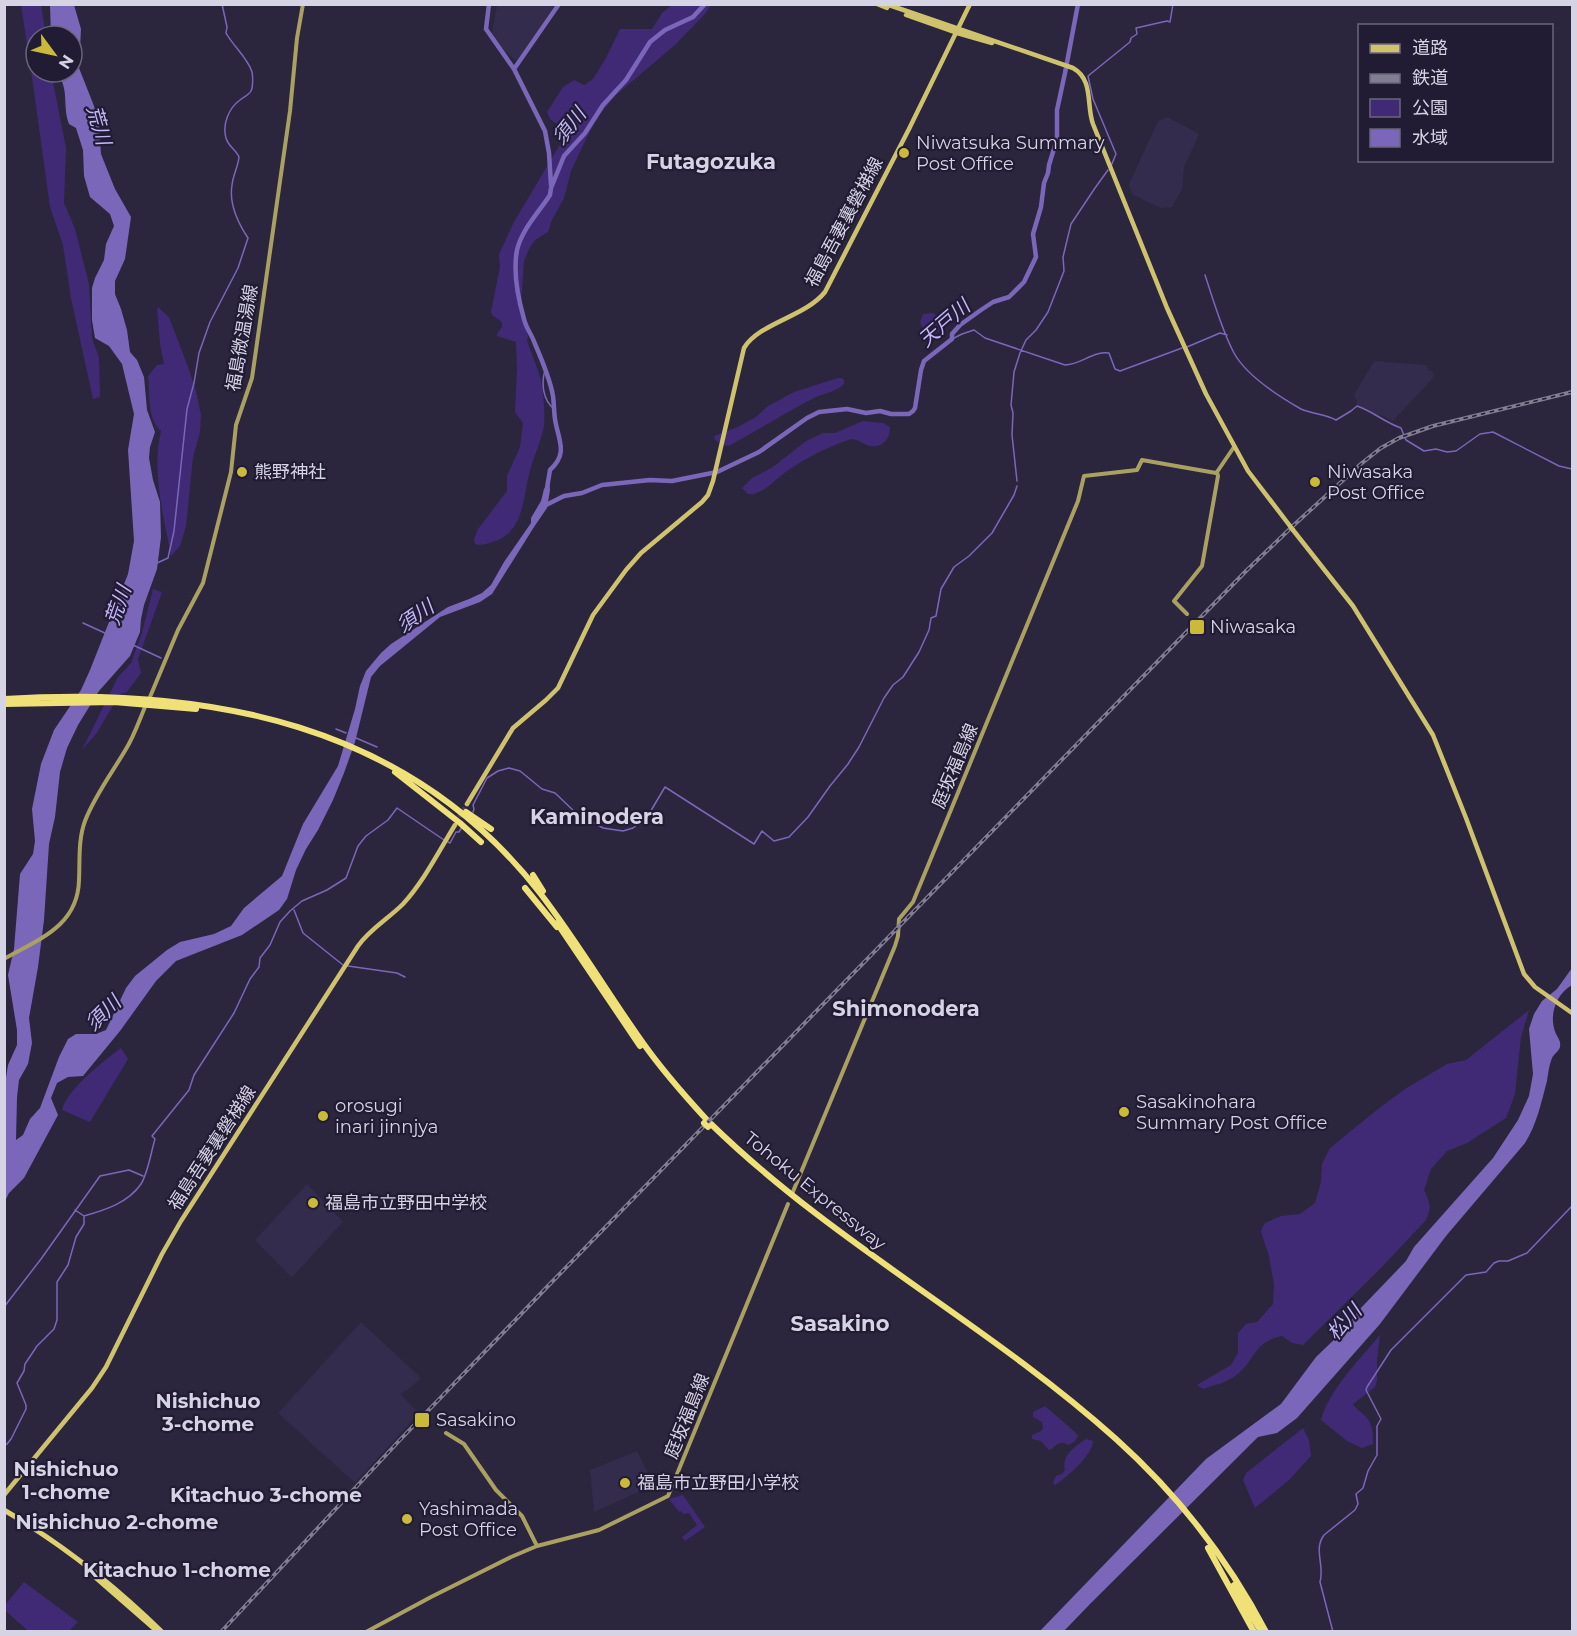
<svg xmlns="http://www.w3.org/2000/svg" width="1577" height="1636" font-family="Montserrat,'Noto Sans JP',sans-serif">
<rect width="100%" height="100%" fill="#2b253e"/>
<!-- built -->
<path fill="#332c4c" d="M497 5H555L517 61 508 54 491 38Z
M1167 117 1198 133 1199 135 1184 167 1182 189 1172 207 1161 208 1133 195 1129 187 1130 182 1158 121Z
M1374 361 1427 365 1428 370 1433 372V378L1393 421 1381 415H1377L1357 405V401L1354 395Z
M307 1184 343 1222 293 1276 291 1277 255 1240Z
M361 1322 421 1378 409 1389 400 1394 419 1413 355 1483 278 1413Z
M637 1451 654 1485 594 1512 590 1470Z"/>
<!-- green -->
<path fill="#412a75" d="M21 5H41L46 36H36V72H51L66 148 64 203 75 229 89 284 92 339 99 357 100 397 93 399 71 298 63 245 50 207 32 77Z
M672 5H711L704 15 676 44 616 95 601 113 589 133 571 171 564 198 552 220 548 232 535 240 529 249 524 261 521 303 528 337 527 341C533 358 542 376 543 394 544 404 545 416 544 426 541 442 533 458 529 474 523 500 523 534 492 542 486 544 481 546 475 544L474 539 478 529 507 491V476L520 447 523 423 515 412 517 370 516 342 497 336V334L502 327V322L492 315 491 312 500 267 499 254 514 222 574 121 557 124 550 119 547 112 563 87 574 80 584 85 593 79 606 58 620 29H652L662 13Z
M157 308H159L169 317 188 367 196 391 201 415 200 432 193 457 186 526 180 546 171 556C164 516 151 472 161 431 147 419 150 394 148 376L157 365 164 364 160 344Z
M933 313 945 321 941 330 932 335 922 327 920 322 923 314Z
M838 378H842L844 380V384C836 392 824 393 814 398 785 413 758 430 729 446L723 445 715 440 714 436 738 427 756 417 768 406 794 392Z
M863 421 883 423 890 427C890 439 883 448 870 446 861 444 857 437 848 440 823 449 797 462 777 479 772 483 768 487 763 490L754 494H748L742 488 752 478 773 467 806 441 823 433H835Z
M153 589 162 592 138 659 141 673 127 692 120 694 96 734 82 750 118 677 131 663 142 633Z
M1529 1010 1521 1037 1515 1094 1506 1118 1467 1143 1447 1151 1431 1169 1424 1190C1430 1203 1432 1207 1426 1220L1382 1267 1303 1345 1292 1343 1282 1336C1254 1342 1256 1358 1239 1373 1229 1382 1215 1385 1203 1389L1197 1385 1231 1365 1238 1353V1333L1246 1324 1257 1322 1273 1304 1274 1285 1269 1256 1261 1232 1262 1228 1265 1223 1281 1216 1300 1214 1315 1203 1321 1182 1322 1164 1330 1148 1378 1109 1405 1089 1447 1064 1466 1060Z
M121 1048 128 1059 90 1122 62 1110C67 1089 104 1061 121 1048Z
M1380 1335 1377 1359V1381L1375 1387 1353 1404C1356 1409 1360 1411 1364 1415 1373 1423 1373 1432 1373 1444L1362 1448 1347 1441 1321 1420C1329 1390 1360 1359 1380 1335Z
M1045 1406 1075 1432 1078 1436 1075 1441 1069 1445C1057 1439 1058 1446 1049 1450L1041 1441 1032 1439V1435L1041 1431 1043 1428 1042 1422 1033 1417V1412Z
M1303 1428 1309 1440 1311 1456 1289 1480 1255 1508 1243 1480 1246 1473Z
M1086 1439 1093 1441C1093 1455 1066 1478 1055 1485L1053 1483 1056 1476 1062 1474 1065 1470C1061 1456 1075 1446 1086 1439Z
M683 1495 705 1527 685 1541 682 1537 697 1525 689 1513 683 1514 681 1511 679 1512 669 1499Z
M24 1582 78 1622 69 1631H28L5 1610V1605Z"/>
<!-- water -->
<path fill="#7b67ba" d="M50 5H74L81 29 79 68 94 106 99 127 101 154 115 189 131 217 125 259 115 281V294L121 309 127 330 130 352 137 360 144 377 147 410 155 432 150 447 149 458 153 480 160 502 161 537 157 569 144 605 141 619 140 632 130 656 99 691 78 725 67 748 60 772 55 817 49 844 44 920 38 967 29 1018 32 1043 28 1064 19 1080 17 1097 16 1140 23 1135 30 1119 40 1108 59 1057 68 1039 76 1034H96L106 1030 126 988 135 976 167 950 180 942 214 934 231 926 244 908 282 876 303 824 338 766 355 709 360 686 366 671 381 653 391 644 448 607 469 599 482 593 491 585 504 562 531 523V518L541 501 544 489 549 481 550 490 547 508 534 527 492 594 480 602 440 617 380 666 371 677 355 742 344 773 333 800 318 830 306 849 296 870 287 899 279 910 242 935 176 961 156 981 120 1031 83 1076 68 1077 57 1083 51 1098 58 1115 24 1178 9 1193 5 1201V1084L8 1065 17 1045V1030L8 975 14 949 20 874 33 854 35 841 32 809 41 764 54 730 81 690 90 670 128 574 134 541 128 450 134 414 122 364 109 346 95 338 92 320V288L95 278 104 260 106 244 114 226 110 214 90 197 84 176 83 150 76 128 69 124C62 105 70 91 57 72H72V36H51Z
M1572 968V985C1556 994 1548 1016 1556 1034 1558 1038 1561 1041 1560 1047 1559 1051 1554 1054 1552 1058 1549 1065 1548 1074 1547 1081 1541 1103 1537 1124 1525 1143L1446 1236 1380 1324 1297 1418 1277 1433 1258 1437 1090 1604 1064 1631 1039 1632 1206 1459 1281 1404 1316 1357 1340 1334 1359 1310 1406 1261 1414 1247 1493 1158 1518 1120 1529 1096 1533 1074 1529 1029 1534 1014 1542 1001 1557 989Z"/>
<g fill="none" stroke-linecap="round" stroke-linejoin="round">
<!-- stream -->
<path stroke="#7b67ba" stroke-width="1.5" d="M1111 166 1116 154 1093 99 1088 76 1130 42 1131 38 1137 34 1136 28 1167 21 1170 22 1173 4
M1205 275C1213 299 1222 331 1234 353 1246 375 1280 397 1301 409 1312 414 1325 414 1336 420L1351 411 1357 406C1374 412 1384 422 1401 428L1406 440 1424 451 1436 449 1447 452 1456 451 1480 434 1493 432 1559 466 1572 469
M952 339 962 334 974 330 985 338 1065 365C1081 365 1092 351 1109 353L1115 369 1120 371 1182 348
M1187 347 1220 333 1227 335
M545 370C541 384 543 400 554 409
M1017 481 1012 435 1013 413 1011 405 1014 372 1020 353 1026 340 1036 330 1048 312 1064 271 1063 257 1071 224 1095 188 1108 170
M157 563 168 558 174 531 187 409 194 383 199 353 210 322 238 268 248 238C238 223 229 203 232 185 233 175 238 167 239 157 236 150 228 146 226 138 222 124 229 108 240 100 243 97 249 95 251 91 253 87 253 77 252 72 248 58 233 46 226 33L227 27 222 4
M83 623 107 634
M133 645 161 658
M336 729 346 733
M356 738 377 747
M473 812 474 809 473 805 487 778 498 771 509 768 520 771 542 789 555 793 576 813 603 828 623 831 633 828 637 825 643 824 665 787 754 844 762 831 774 841 789 837 808 817 830 786 848 764 859 747 884 698 893 685 903 677 919 652 929 630 931 618 936 616 941 589 954 567 969 556 992 533 1014 495 1017 486
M448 842 450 843 456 832H459L462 827
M294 910 303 933 343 965
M348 966 397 973 405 977
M75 1210 84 1216C105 1210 128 1203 141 1184 148 1173 151 1152 155 1139L152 1136 189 1090 194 1075 234 1013 250 979 259 967 260 958 270 945 280 922 290 911 302 901 327 890 346 878 358 846 366 836 388 820 397 808 444 840
M4 1307 41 1259 100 1176 129 1170 143 1176
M4 1445 7 1444 11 1439 26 1409V1405L17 1383 24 1371 25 1364 37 1346 54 1329 57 1320V1282L68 1265 76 1237 84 1224V1217
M1333 1632 1320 1582C1325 1565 1313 1550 1324 1535L1355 1510 1358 1504 1356 1494 1363 1488 1368 1471 1377 1455V1426L1381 1419 1366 1390 1367 1387 1391 1350 1466 1275 1486 1272 1494 1263 1499 1261H1508L1527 1253 1572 1206"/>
<!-- river -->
<path stroke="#7b67ba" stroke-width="4.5" d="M489 4 486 29 514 69 545 131 549 153 551 185
M514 69 559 4
M547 488 550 470C569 453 558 440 555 419 554 412 554 404 553 396 550 379 542 360 535 344 532 335 526 328 524 319 518 298 513 271 517 250 522 229 539 212 550 195L551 188 564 156 585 133 603 105 626 80 650 42 665 30 693 17 705 4
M544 506 564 496 582 493 602 485 650 480 672 481 717 472 759 452 807 418 819 412 847 409 866 413 880 411 891 414H909L913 411 915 408 921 370 924 361 952 339V334L960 325 981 310 993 302 1009 297 1024 282 1036 257 1033 234 1041 207 1044 183 1048 173 1049 165 1057 139V110L1065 73 1078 4"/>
<!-- primary-tunnel -->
<path stroke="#453f57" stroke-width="4.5" stroke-dasharray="4.5 2" stroke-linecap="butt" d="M459 817 467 804"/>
<!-- secondary -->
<path stroke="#aaa160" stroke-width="4" d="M1187 614 1174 601 1202 566 1218 476 1217 472 1234 447
M150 697 178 630 203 583 231 472 236 425 252 378 290 111 297 38 303 4
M4 959C39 939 78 926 79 880 80 860 78 840 85 821 95 795 112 773 126 749 134 736 139 721 145 707
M792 1194 895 946 898 936 899 919 913 902 1078 501 1084 476 1137 470 1142 460 1216 473 1217 472
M446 1433 464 1444 496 1490 522 1516 537 1546
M366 1632 431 1597 511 1557 537 1546 599 1530 668 1496 788 1204"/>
<!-- primary -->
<path stroke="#cec26d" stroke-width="4.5" d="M877 4 887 8
M886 4 1073 68C1094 80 1086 105 1093 124L1167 308 1206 394 1248 471 1290 526
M906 15 957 33 992 43
M1293 530 1353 606 1433 735 1466 818 1524 974 1535 987 1572 1013
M467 804 513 728 546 700 558 688 593 615 626 570 641 553 702 502 708 495 713 481 744 348C759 323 805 317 825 292L909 129 970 4
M4 1495 92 1388 106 1367 162 1254 181 1221 358 946C370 929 388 919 403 904 424 881 439 851 455 825"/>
<!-- trunk -->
<path stroke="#ded172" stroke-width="5" d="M4 1510C62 1544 114 1585 162 1632
M93 1575 156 1630"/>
<!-- motorway -->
<path stroke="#efe078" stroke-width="6" d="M4 699C208 686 408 723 540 893 577 941 608 994 643 1043 662 1070 684 1095 707 1120
M4 704 114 702 196 709
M395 772 460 823 481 842
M466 812 491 829
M533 875 543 891
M525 888 557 927
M557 923 640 1046
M711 1124C834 1244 988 1324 1116 1439 1176 1493 1228 1559 1266 1632
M1208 1548 1254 1632
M1234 1585 1259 1628"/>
<defs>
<path id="rail" d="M221 1632 398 1442 547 1287 1246 571 1295 524 1362 463 1381 448 1399 438 1433 426 1572 392"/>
</defs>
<!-- rail casing -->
<use href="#rail" stroke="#817d92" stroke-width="4"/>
<!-- rail -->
<use href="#rail" stroke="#211c34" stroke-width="1.5" stroke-dasharray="4.5" stroke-linecap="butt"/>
<!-- primary-bridge -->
<path stroke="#cec26d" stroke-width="4.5" d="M1290 526 1293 530"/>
<!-- motorway-bridge -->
<path stroke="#efe078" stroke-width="6" d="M704 1123 708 1127"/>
</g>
<!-- markers -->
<g fill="#cbb939" stroke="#211c34" stroke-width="2">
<circle cx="904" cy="153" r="6"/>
<circle cx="242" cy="472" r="6"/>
<circle cx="1315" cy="482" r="6"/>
<rect x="1189" y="619" width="16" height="16" rx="3"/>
<circle cx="1124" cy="1112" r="6"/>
<circle cx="323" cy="1116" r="6"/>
<circle cx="313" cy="1203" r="6"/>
<rect x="414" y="1412" width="16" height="16" rx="3"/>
<circle cx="625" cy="1483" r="6"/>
<circle cx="407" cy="1519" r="6"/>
</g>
<g text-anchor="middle" stroke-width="4.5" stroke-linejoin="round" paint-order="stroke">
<!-- poi labels -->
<g font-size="18" fill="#d6d3e4" stroke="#211c34" text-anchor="start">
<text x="916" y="149">Niwatsuka Summary<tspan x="916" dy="21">Post Office</tspan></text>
<text x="254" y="478">熊野神社</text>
<text x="1327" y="478">Niwasaka<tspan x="1327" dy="21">Post Office</tspan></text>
<text x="1210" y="633">Niwasaka</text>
<text x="1136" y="1108">Sasakinohara<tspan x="1136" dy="21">Summary Post Office</tspan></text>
<text x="335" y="1112">orosugi<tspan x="335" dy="21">inari jinnjya</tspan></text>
<text x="325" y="1209">福島市立野田中学校</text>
<text x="436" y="1426">Sasakino</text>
<text x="637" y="1489">福島市立野田小学校</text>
<text x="419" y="1515">Yashimada<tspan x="419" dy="21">Post Office</tspan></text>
</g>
<!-- street labels -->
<g font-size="18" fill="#d6d3e4" stroke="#211c34">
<text transform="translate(844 222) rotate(-62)" y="6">福島吾妻裏磐梯線</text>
<text transform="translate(242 338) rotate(-80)" y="6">福島微温湯線</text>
<text transform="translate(955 766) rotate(-67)" y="6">庭坂福島線</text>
<text transform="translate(212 1148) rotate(-57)" y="6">福島吾妻裏磐梯線</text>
<text transform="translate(815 1191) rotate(39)" y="6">Tohoku Expressway</text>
<text transform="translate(687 1416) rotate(-68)" y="6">庭坂福島線</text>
</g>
<!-- water labels -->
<g font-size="20" font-style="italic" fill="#c3b6f9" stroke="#211c34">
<text transform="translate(99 125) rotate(74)" y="7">荒川</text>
<text transform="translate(569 126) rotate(-52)" y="7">須川</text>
<text transform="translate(944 323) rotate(-41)" y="7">天戸川</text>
<text transform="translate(118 605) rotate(-71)" y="7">荒川</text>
<text transform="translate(415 616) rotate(-35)" y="7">須川</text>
<text transform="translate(103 1013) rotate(-45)" y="7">須川</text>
<text transform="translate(1344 1322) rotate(-48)" y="7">松川</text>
</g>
<!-- neighbourhood labels -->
<g font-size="20" font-weight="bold" fill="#d6d3e4" stroke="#211c34">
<text x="208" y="1408">Nishichuo<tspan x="208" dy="23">3-chome</tspan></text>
<text x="66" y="1476">Nishichuo<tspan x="66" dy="23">1-chome</tspan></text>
<text x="266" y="1502">Kitachuo 3-chome</text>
<text x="117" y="1529">Nishichuo 2-chome</text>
<text x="177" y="1577">Kitachuo 1-chome</text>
</g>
<!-- quarter labels -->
<g font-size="21" font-weight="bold" fill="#d6d3e4" stroke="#211c34">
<text x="711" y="169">Futagozuka</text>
<text x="597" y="824">Kaminodera</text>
<text x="906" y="1016">Shimonodera</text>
<text x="840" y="1331">Sasakino</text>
</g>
</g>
<!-- border -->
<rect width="1577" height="1636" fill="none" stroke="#d6d3e4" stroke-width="12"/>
<!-- legend -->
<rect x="1358" y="24" width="195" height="138" fill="#211c34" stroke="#69657a" stroke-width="1.5"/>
<rect x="1370" y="44" width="30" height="9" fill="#cec26d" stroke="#69657a" stroke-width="1.5"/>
<text x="1412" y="54" font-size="18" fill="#d6d3e4">道路</text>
<rect x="1370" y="74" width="30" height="9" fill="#817d92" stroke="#69657a" stroke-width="1.5"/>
<text x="1412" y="84" font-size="18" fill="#d6d3e4">鉄道</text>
<rect x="1370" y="99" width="30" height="18" fill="#412a75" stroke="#69657a" stroke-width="1.5"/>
<text x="1412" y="114" font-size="18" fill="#d6d3e4">公園</text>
<rect x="1370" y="129" width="30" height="18" fill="#7b67ba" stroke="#69657a" stroke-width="1.5"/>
<text x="1412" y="144" font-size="18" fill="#d6d3e4">水域</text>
<!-- north arrow -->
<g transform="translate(54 54) rotate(123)"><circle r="28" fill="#211c34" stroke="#69657a" stroke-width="1.5"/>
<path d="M0-4.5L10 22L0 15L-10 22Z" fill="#cbb939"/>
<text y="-9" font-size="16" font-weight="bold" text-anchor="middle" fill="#d6d3e4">N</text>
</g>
</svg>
